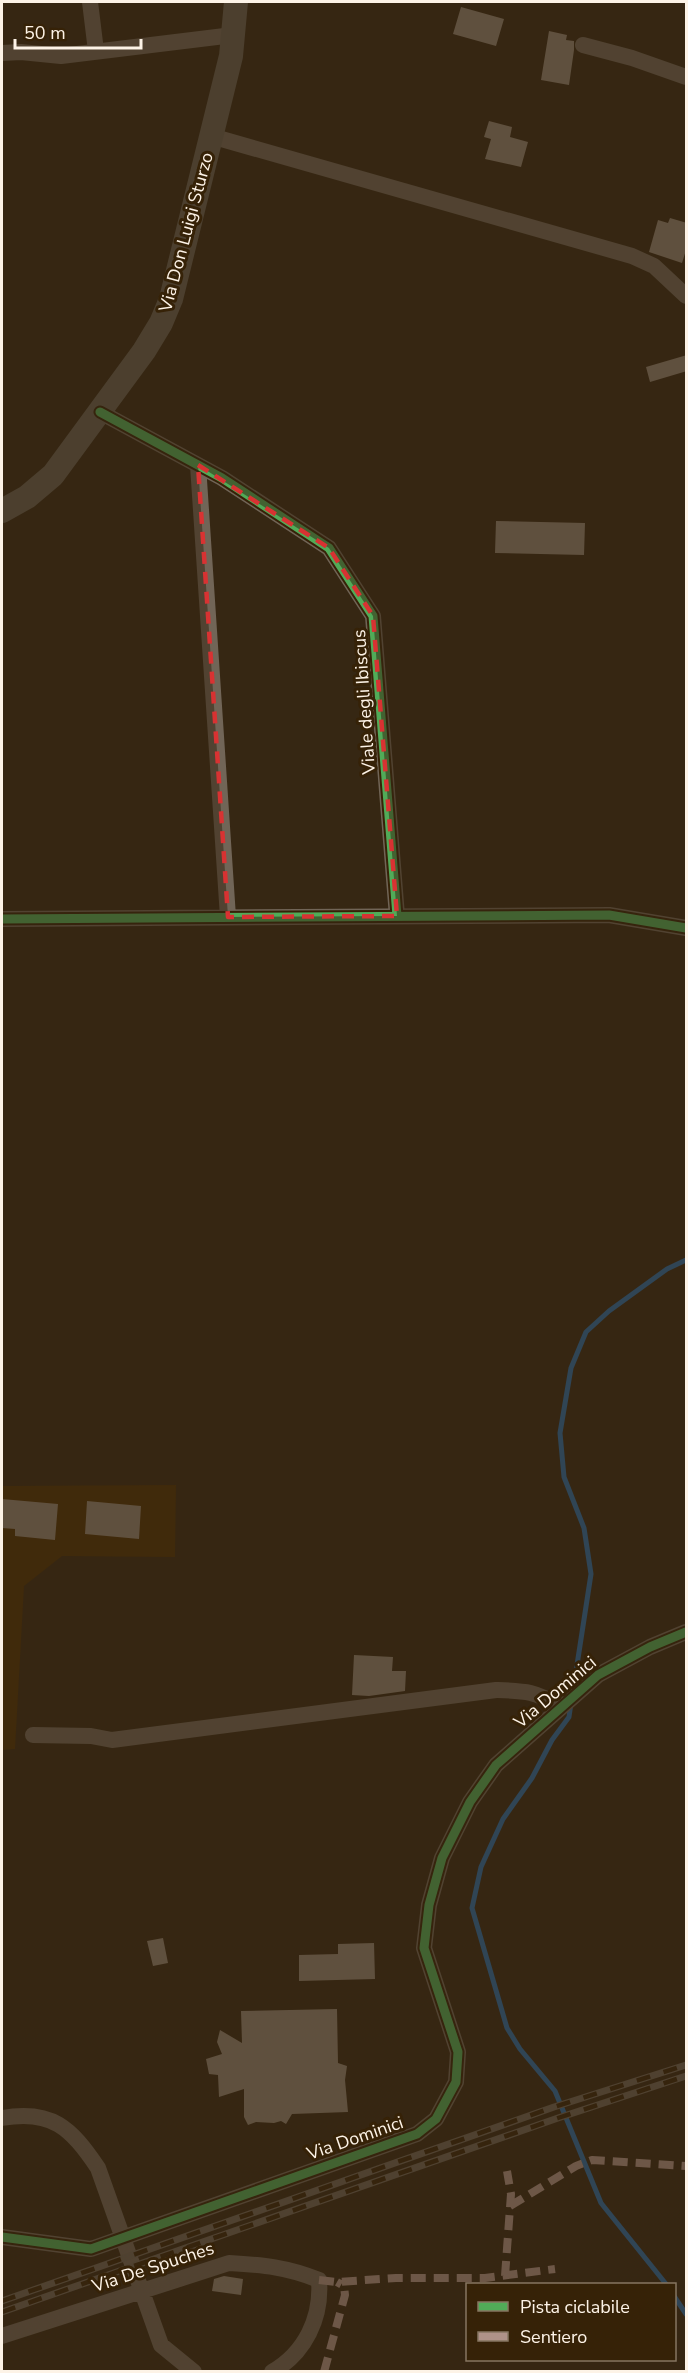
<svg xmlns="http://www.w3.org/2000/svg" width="688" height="2373" font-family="'Nunito Sans',sans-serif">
<rect width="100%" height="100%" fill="#362713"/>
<!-- built -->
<path fill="#4c2f03" d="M176 1485 175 1557 62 1556 24 1586 15 1749 2 1750V1486Z"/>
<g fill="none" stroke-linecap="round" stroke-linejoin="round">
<!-- stream -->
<path stroke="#286aa6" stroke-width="5" d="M573 1691 591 1574 584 1528 564 1477 560 1433 571 1368 586 1332 609 1311 667 1269 686 1260
M571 1703 569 1717 552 1740 532 1778 503 1819 481 1867 472 1908 507 2028 520 2049 555 2091 601 2203 666 2284
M674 2296 686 2314"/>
</g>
<!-- building -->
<path fill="#918373" d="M461 7 504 19 496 46 453 34Z
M549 31 567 35 566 40 574 41V50L569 85 541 80Z
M489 121 512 127 510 137 528 142 521 167 485 159 491 139 484 137Z
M670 218 687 223V247L682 263 649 252 658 220 668 223Z
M687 355V371L650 382 646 367Z
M496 521 585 523 584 555 495 553Z
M2 1499 58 1504 55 1540 15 1536V1529L2 1528Z
M87 1501 141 1506 139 1539 85 1534Z
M354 1655 393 1657 392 1671H406L405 1691 369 1696 352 1695Z
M163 1938 168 1963 153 1966 147 1941Z
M374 1943 375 1979 299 1981V1955L338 1954V1944Z
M337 2009 338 2063 347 2066 345 2080 348 2112 292 2114 286 2124 281 2121 274 2123 256 2122 248 2125 244 2117V2089L219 2097 218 2075 209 2074 206 2059 222 2054 217 2042 220 2030 242 2043 241 2011Z
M224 2276 243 2279 241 2295 212 2291 214 2279Z"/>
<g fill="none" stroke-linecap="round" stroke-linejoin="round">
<!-- street -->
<path stroke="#716557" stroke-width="16" d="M90 2 96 51
M583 45 632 58 686 77
M2 53 21 52 61 56 233 35
M211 136 632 256 654 266 686 296
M100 412 222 478 329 548 373 616 397 916
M198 465 228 917
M2 919 609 915 686 928
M33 1735 91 1736 112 1740 496 1690C526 1691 535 1691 561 1707
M2 2118C52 2109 71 2128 98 2168L161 2345 194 2372
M2 2237 91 2249 417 2134 436 2119 456 2082 458 2052 424 1948 429 1905 442 1858 470 1802 496 1765 598 1675 650 1647 686 1632
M2 2336 229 2263C263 2265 287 2267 319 2280 322 2318 305 2353 272 2372"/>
<!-- secondary -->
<path stroke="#665e51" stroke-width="24" d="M2 511 27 497 53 475 144 351 161 323 171 299 231 56 236 2"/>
<defs>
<path id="rail" d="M2 2301 554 2107 686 2065
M2 2312 558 2118 686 2076"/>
</defs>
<!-- rail casing -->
<use href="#rail" stroke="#6d6254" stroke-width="7"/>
<!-- rail -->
<use href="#rail" stroke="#362207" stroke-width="4.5" stroke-dasharray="14" stroke-linecap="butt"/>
<!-- quiet -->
<path stroke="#af9288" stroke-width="8" stroke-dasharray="15 8" stroke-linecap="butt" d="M510 2206 576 2166 592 2160 686 2166
M505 2276 511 2194 507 2171
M319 2280 337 2282 396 2278H485L555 2269
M324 2372 345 2295 344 2286 337 2282"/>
<defs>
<path id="cycleway" d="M100 412 222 478 329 548 373 616 397 916
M2 919 609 915 686 928
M2 2237 91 2249 417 2134 436 2119 456 2082 458 2052 424 1948 429 1905 442 1858 470 1802 496 1765 598 1675 650 1647 686 1632"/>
</defs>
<!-- cycleway casing -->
<use href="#cycleway" stroke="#362207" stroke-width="13"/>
<!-- cycleway -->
<use href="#cycleway" stroke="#51ab58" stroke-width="9"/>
</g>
<!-- marked area -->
<path d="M0 0H688V2373H0ZM198 465 329 548 373 616 397 916 228 917Z" fill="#362713" fill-opacity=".55" fill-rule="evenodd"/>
<path fill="none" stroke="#d83232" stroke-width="4.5" stroke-dasharray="12 8" stroke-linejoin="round" d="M198 465 329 548 373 616 397 916 228 917Z"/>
<g text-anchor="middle" stroke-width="6" stroke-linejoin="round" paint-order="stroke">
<!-- street labels -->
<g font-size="18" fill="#fdf3e7" stroke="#362207">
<text transform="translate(186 232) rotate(-75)" y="6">Via Don Luigi Sturzo</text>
<text transform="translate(364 702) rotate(-94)" y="6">Viale degli Ibiscus</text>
<text transform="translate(555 1692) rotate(-40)" y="6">Via Dominici</text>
<text transform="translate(355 2138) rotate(-19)" y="6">Via Dominici</text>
<text transform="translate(153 2267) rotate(-18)" y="6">Via De Spuches</text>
</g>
</g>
<!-- border -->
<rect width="688" height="2373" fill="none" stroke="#fdf3e7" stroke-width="6"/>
<!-- legend -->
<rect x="466" y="2283" width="210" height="78" fill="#362207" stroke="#867661" stroke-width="1.5"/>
<rect x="478" y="2302" width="30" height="9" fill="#51ab58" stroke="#867661" stroke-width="1.5"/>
<text x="520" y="2313" font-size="18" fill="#fdf3e7">Pista ciclabile</text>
<rect x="478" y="2332" width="30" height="9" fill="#af9288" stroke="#867661" stroke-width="1.5"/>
<text x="520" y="2343" font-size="18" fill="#fdf3e7">Sentiero</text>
<!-- scale -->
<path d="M15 39v9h126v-9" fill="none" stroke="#fdf3e7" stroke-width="3"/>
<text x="24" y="39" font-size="18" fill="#fdf3e7" stroke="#362207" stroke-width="4.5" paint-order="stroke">50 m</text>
</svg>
